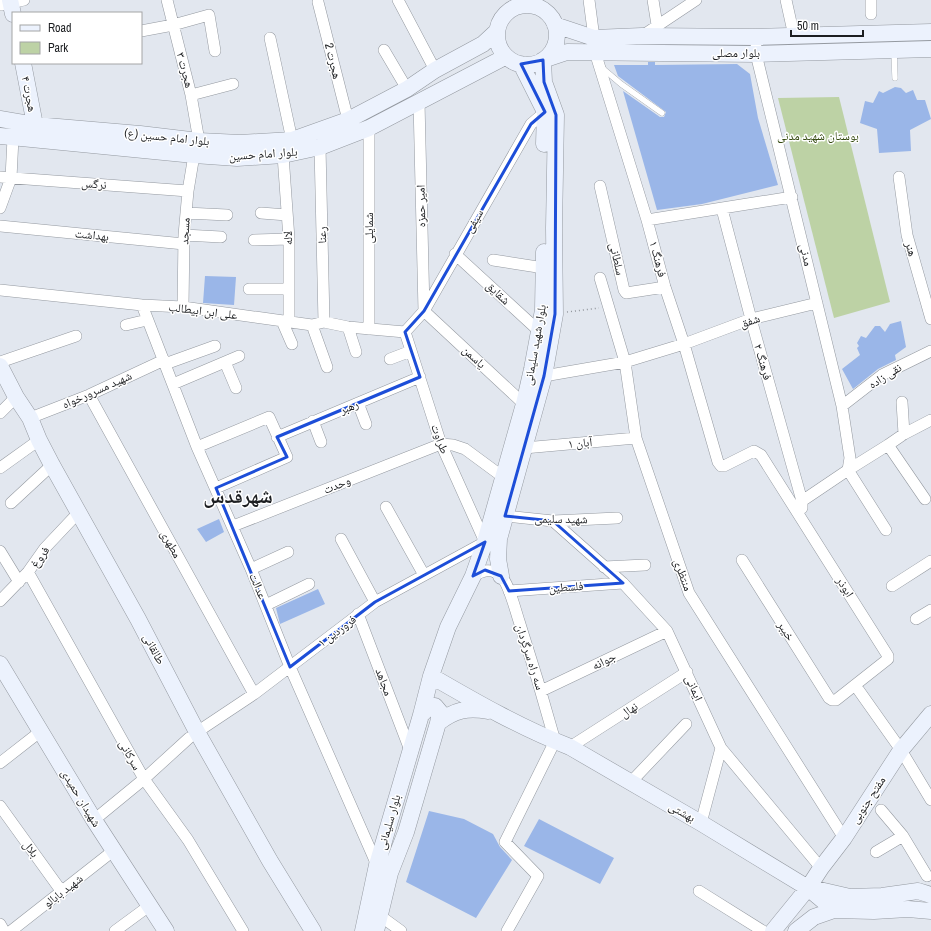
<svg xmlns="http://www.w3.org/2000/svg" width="931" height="931" font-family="'Archivo Narrow','Noto Naskh Arabic',sans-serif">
<rect width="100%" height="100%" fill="#e2e7ef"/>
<!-- green -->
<path fill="#bdd2a5" d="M839 97 890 302 834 318 778 98Z"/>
<!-- building -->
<path fill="#9ab6e8" d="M648 62H655V65L737 64 750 74 758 118 778 185 702 204 657 210 623 91 660 117H664L666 112 618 76 614 65H648Z
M895 87 901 88 906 93 913 90 917 100H925L931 119 910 130 911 151 879 153 877 129 860 123 865 101 873 103 879 91 883 93Z
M205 276 236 277 234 305 203 303Z
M901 321 906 347 895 355 896 360 878 369 853 389 842 369 860 355 857 348 859 346 857 343 861 336 866 338 875 326H880L885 332 890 324Z
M219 519 224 532 206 542 197 529Z
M318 589 325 604 280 624 276 608Z
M429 811 464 819 493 834 500 847 512 860 476 918 406 882Z
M539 819 614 858 600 884 524 846Z"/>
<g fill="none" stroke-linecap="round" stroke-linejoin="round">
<defs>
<path id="lane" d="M894 51 895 78
M601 67 621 84 662 113"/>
<path id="street" d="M167 0 191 95 199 141
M398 0 435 70
M589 0 594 38
M653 0 657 25
M786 0 794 36
M318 2 348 120
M0 5 24 0
M871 14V0
M141 31 173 25 209 15 215 51
M642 36 696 0
M270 38 292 140
M756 47V54L842 406 850 458 848 470 802 501
M384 50 407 89
M595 52 647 220 665 287 684 344 718 462 721 466H724L754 451 761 455 888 656V659L836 700H832L829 698 742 560
M191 95 233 84
M419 102 424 311 524 404
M320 147 324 322
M283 155 289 239V321
M0 177 188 191
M899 177 907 235 931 319
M600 186 624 290 626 293 665 287
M0 208 11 178 13 138
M722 209 751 319 802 501V508
M186 213 227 215
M261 213 287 215
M647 220 792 197
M0 226 184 244
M184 235 221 237
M254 240 289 239
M455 254 540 332
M493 260 544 268
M600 278 625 362 636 438 689 593 844 838
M249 289H289
M0 290 142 305 183 307 312 325 324 322 348 327 405 332
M142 305 197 447 251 569 290 667 377 865
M183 307 184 235 188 191 194 155
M282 321 292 344
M126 325 147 320
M312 325 327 367
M348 327 356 352
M369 329V128
M405 332 424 311 531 124 545 112
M390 359 411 351
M0 362 76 336
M225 362 236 388
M165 364 215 346
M544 376 625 362 684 344 751 319 817 303
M173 384 239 356
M89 395 254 694
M902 402 904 434
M358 403 366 424
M842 406 882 375 931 351
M0 413 16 397
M30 418 89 395 164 360
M313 421 321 442
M277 437 420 377
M888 445 925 499
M197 447 269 417 287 457 216 488
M524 448 636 438
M0 468 39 440
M11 503 52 465
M386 507 424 575
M505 516 553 521 617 518
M553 521 623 583 667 631 721 748 821 868
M233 526 441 444 453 445 465 449 503 477
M886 530 848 470 888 445 904 434 931 420
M341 539 375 602
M0 551 19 582
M604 567 645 565
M251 569 288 552
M28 572 144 779 188 840 243 931
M473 576C482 571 492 567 501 576 509 584 515 609 519 621 532 661 544 701 555 741L505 842 538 876 507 931
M892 586 931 561
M509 591 623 583
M0 601 28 572 45 548 79 512
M266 605 309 584
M358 614 410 750
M916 619 931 610
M855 685 901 750 931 800
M541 691 667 631
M197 732 254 694 375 602 485 542 441 444 405 332
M570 747 687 672
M0 763 41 731
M630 783 686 724
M0 806 62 892
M881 810 903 836 927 876
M94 820 144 779 189 738
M701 823 721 748
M876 852 903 836
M699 891 763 931
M379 915 401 931
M0 924 4 931
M11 931 113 851
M115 931 149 906"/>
<path id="secondary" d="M10 0 13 14
M497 35a30 30 0 1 1 60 0a30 30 0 1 1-60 0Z
M555 25 594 38 642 36 756 37 931 32
M23 63 35 125
M521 64 545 112 544 144
M0 119 35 125 140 134 199 141 240 143 292 140 348 120 407 89 435 70 483 44 497 31
M0 136 194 155 237 158 283 155 320 147 369 128 505 57
M0 366 16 397 30 418 39 440 52 465 138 619 197 732 270 861 313 931
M501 576 498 559 499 539 544 376 555 314 554 228 556 115 544 82 543 60 567 52 756 54 931 49
M0 664 94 820 166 931
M431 676C476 702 521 728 570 747L701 823 808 888 834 910 874 911 908 909 931 911
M438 723C454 710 468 707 488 711
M811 888 850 897 882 896 918 891 931 895
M363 931 377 865 421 715 431 676 448 627 473 576 485 542 524 404 532 369 543 310 544 252
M376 931 390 873 406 832 438 723 440 712 435 706H430L421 715
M773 931 808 888 821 868 844 838 901 750 931 714
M796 931 814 917 834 910"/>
</defs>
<!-- lane casing -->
<use href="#lane" stroke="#9499a0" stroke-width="6"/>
<!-- street casing -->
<use href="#street" stroke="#9499a0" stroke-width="12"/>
<!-- secondary casing -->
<use href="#secondary" stroke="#9499a0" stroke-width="17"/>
<!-- path -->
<path stroke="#92969c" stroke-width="1.5" stroke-dasharray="1 3" stroke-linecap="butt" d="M567 312 599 308"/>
<!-- lane -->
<use href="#lane" stroke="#fff" stroke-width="5.5"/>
<!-- street -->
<use href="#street" stroke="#fff" stroke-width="11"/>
<!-- secondary -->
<use href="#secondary" stroke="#ecf2fd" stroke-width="16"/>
</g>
<!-- marked area -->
<path fill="none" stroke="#1d4ed8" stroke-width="3" stroke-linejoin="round" d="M543 60 544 82 556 115 555 314 544 376 505 516 553 521 623 583 509 591 501 576 485 570 473 576 485 542 375 602 290 667 216 488 287 457 277 437 420 377 405 332 424 311 531 124 545 112 521 64Z"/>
<g text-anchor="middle" stroke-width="3" stroke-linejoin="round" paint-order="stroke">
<!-- street labels -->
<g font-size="12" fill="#1c1e21" stroke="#fff">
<text x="736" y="57">بلوار مصلی</text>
<text transform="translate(333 61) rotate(76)" y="4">هجرت 2</text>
<text transform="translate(185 70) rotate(75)" y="4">هجرت ۳</text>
<text transform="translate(29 94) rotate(79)" y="4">هجرت ۴</text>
<text transform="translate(167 137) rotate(6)" y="4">بلوار امام حسین (ع)</text>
<text transform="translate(263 154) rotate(-4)" y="4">بلوار امام حسین</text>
<text transform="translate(94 184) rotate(4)" y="4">نرگس</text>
<text transform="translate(421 206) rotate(-91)" y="4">امیر حمزه</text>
<text transform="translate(474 221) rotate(-60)" y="4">سیفی</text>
<text transform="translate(369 228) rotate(-90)" y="4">شمایلی</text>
<text transform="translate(185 231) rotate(-87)" y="4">مسجد</text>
<text transform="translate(92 235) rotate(6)" y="4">بهداشت</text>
<text transform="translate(322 235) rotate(-91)" y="4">رعنا</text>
<text transform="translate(288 238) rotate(-92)" y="4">لاله</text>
<text transform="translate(911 249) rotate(74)" y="4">هنر</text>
<text transform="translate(806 255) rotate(77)" y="4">مدنی</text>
<text transform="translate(617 259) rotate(77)" y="4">سلطانی</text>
<text transform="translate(658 259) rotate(75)" y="4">فرهنگ ۱</text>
<text transform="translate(498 293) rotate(43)" y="4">شقایق</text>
<text transform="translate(203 311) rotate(7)" y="4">علی ابن ابیطالب</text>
<text transform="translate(750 321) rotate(-18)" y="4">شفق</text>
<text transform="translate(535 345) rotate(-80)" y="4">بلوار شهید سلیمانی</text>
<text transform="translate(474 357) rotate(43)" y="4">یاسمن</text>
<text transform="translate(763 362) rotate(74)" y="4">فرهنگ ۲</text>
<text transform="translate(885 376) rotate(-32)" y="4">نقی زاده</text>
<text transform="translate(97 390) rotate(-24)" y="4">شهید مسرورخواه</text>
<text transform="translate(349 407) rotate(-22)" y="4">رهبر</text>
<text transform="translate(440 439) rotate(70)" y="4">طراوت</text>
<text transform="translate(580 443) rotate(-5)" y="4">آبان ۱</text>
<text transform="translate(337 485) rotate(-22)" y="4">وحدت</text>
<text transform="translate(561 519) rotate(1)" y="4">شهید سلیمی</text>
<text transform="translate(171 544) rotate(61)" y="4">مطهری</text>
<text transform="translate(40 557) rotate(-53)" y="4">فروغ</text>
<text transform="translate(683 575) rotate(70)" y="4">منتظری</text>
<text transform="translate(258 586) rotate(67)" y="4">عدالت</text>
<text transform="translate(566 587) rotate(-4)" y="4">فلسطین</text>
<text transform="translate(845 587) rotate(58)" y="4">ابوذر</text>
<text transform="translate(337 631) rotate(-37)" y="4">فروردین ۱</text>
<text transform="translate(786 631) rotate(58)" y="4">خیبر</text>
<text transform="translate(154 649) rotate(62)" y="4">طالقانی</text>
<text transform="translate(530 657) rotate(72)" y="4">سه راه سرگردان</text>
<text transform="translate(604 661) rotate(-26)" y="4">جوانه</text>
<text transform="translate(384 682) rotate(69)" y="4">مجاهد</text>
<text transform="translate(694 688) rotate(66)" y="4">ایمانی</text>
<text transform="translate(629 710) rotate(-33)" y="4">نهال</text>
<text transform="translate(130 755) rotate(61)" y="4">سرکانی</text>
<text transform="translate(81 798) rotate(59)" y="4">شهیدان حمیدی</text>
<text transform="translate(868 800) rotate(-57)" y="4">مفتح جنوبی</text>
<text transform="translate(682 812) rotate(29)" y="4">بهشتی</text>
<text transform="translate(389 822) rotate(-74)" y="4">بلوار سلیمانی</text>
<text transform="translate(31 849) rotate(54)" y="4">بلال</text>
<text transform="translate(63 891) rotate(-38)" y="4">شهید بابالو</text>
</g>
<!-- park labels -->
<g font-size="12" fill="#33480f" stroke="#fff">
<text x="818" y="140">بوستان شهید مدنی</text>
</g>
<!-- town labels -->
<g font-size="20" font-weight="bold" fill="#1c1e21" stroke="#fff">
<text x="238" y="503">شهرقدس</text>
</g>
</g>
<!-- legend -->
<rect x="12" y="12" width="130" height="52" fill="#ffffff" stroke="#a4a5a6"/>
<rect x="20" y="25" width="20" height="6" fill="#ecf2fd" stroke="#a4a5a6"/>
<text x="48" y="32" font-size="12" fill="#1c1e21">Road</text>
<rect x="20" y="42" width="20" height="12" fill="#bdd2a5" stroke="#a4a5a6"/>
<text x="48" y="52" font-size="12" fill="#1c1e21">Park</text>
<!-- scale -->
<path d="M791 30v6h72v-6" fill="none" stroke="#1c1e21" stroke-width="2"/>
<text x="797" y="30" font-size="12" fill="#1c1e21" stroke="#ffffff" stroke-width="3" paint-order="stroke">50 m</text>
</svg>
